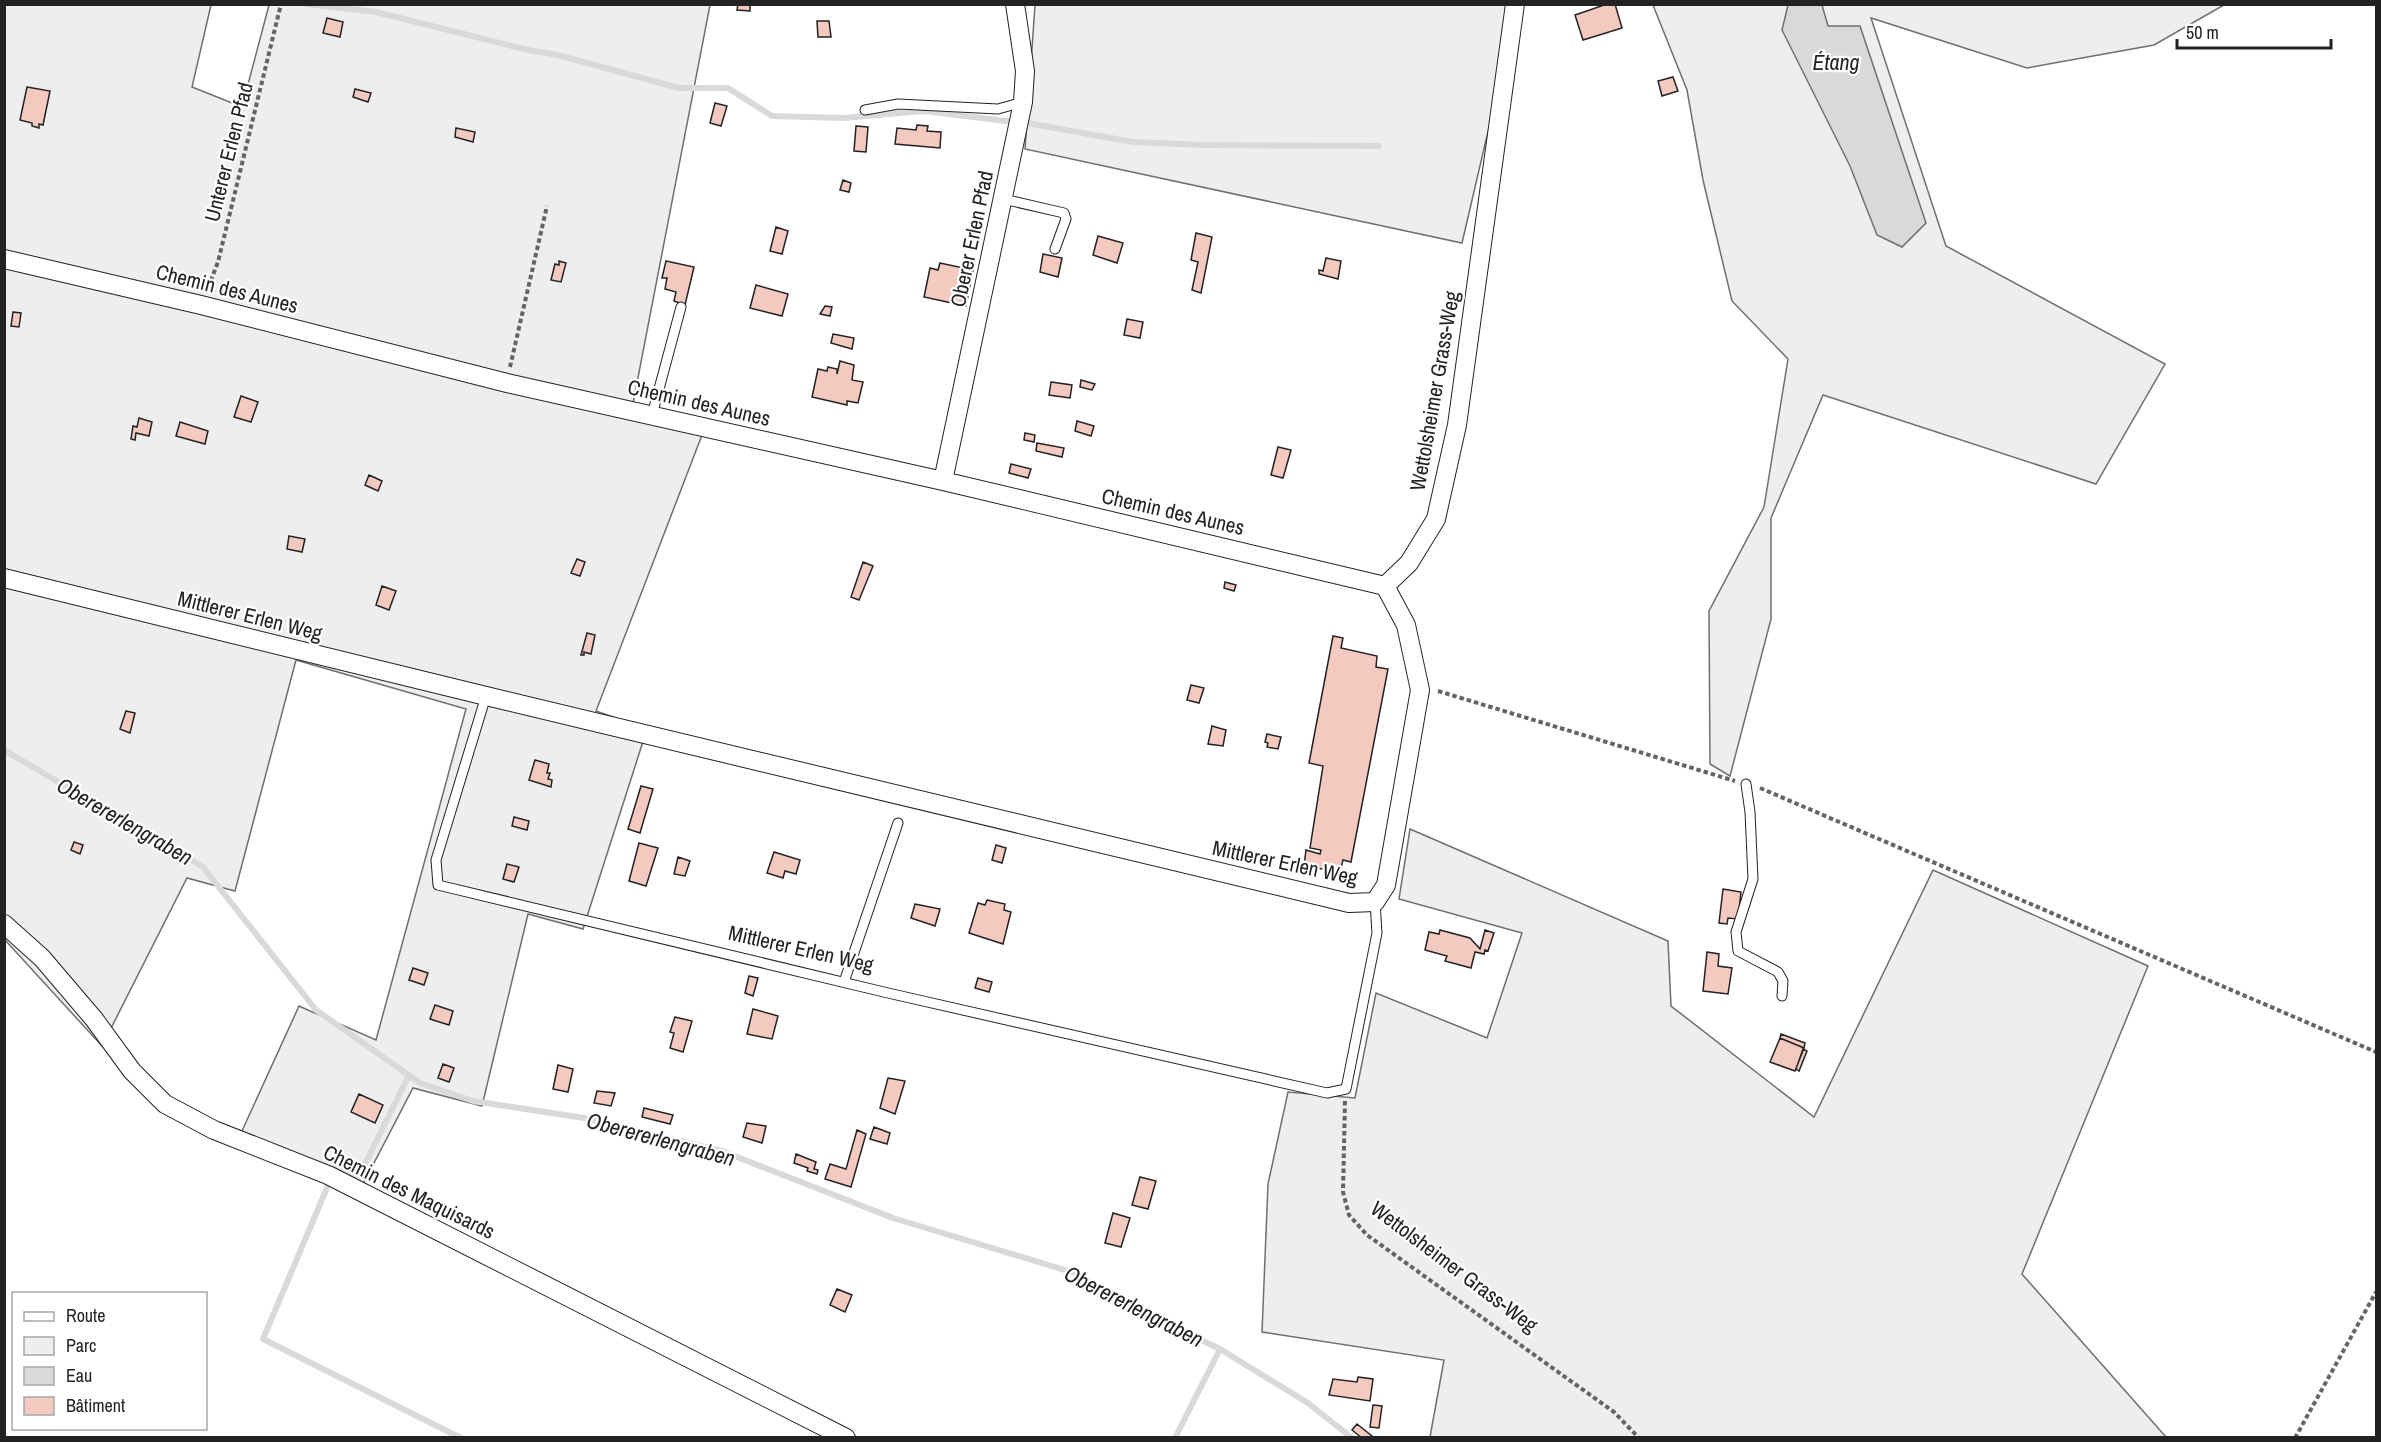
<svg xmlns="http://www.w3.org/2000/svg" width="2381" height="1442" font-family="'Archivo Narrow',sans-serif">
<rect width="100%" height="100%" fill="#fff"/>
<!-- green -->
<path fill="#eee" stroke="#6f6f6f" stroke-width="1.5" d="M5 5H211L192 87 242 107 269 5H710L630 419 702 435 596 711 647 729 583 929 528 914 482 1106 413 1088 362 1186 236 1144 299 1006 376 1040 466 709 296 660 235 891 187 878 102 1046 5 940Z
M1035 5H1522L1486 140 1462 243 1025 149Z
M1653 5H2224L2154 45 2027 68 1871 18 1946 246 2165 364 2096 484 1823 395 1771 518V619L1730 776 1710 764 1709 611 1764 507 1788 359 1732 301 1703 180 1687 90Z
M1410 829 1668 941 1671 1006 1814 1117 1933 870 2148 966 2022 1274 2166 1437H1430L1444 1360 1262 1332 1268 1184 1288 1092 1355 1098 1376 993 1487 1038 1522 933 1399 899Z"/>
<!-- water -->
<path fill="#d9d9d9" stroke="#6f6f6f" stroke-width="1.5" d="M1788 5H1822L1828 26H1860L1926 223 1902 247 1877 235 1850 166 1782 30Z"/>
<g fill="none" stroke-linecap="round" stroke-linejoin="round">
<!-- stream -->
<path stroke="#d9d9d9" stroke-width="6" d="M306 4 376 12 528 50 558 55 679 88H728L772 116 844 118 924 111 1014 122
M1027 123 1133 142 1204 145 1379 146
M4 750 203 867 316 1010 420 1083 473 1101 584 1118 722 1151 893 1218 1078 1274 1120 1301 1220 1349 1308 1403 1352 1438
M409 1075 358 1178 335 1169 263 1339 461 1438
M1175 1438 1220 1349"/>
</g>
<!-- building -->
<path fill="#f3c9c0" stroke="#222" stroke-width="1.5" d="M738 4H750V11L737 10Z
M1607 4H1615L1622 28 1583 40 1575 15Z
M327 18 343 22 340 37 323 33Z
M817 21H829L831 37H818Z
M1673 77 1678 91 1662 96 1658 81Z
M27 87 50 91 43 125 39 124V128L32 126V123L20 120Z
M355 89 371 93 368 102 353 97Z
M715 103 727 106 721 126 710 123Z
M917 125 928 126 927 131 941 132 940 148 895 144 897 128 916 130Z
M856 126 868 127 866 152 854 151Z
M456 128 475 132 473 142 455 137Z
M843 180 851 183 849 192 840 190Z
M776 227 788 231 782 254 770 251Z
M1196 233 1212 237 1201 293 1192 290 1198 262 1191 260Z
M1098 236 1123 243 1117 263 1093 255Z
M1043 254 1062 258 1058 277 1040 272Z
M1326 258 1341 261 1338 279 1319 274V270L1323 271Z
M559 261 566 263 561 282 551 280 555 264 559 265Z
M666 261 694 267 685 305 674 301 676 292 665 289 667 278H662Z
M940 263 973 270 966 306 924 297 930 268 938 270Z
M756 285 788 294 782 316 750 308Z
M825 306 832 307 830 316 820 314Z
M13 312 21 313 19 327 11 326Z
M1127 319 1143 322 1140 338 1124 335Z
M833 334 854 338 852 349 831 343Z
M840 361 854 365 852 380 863 382 858 403 847 401V405L812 397 818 369 827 371 828 367 837 369V374Z
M1081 380 1095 384 1092 390 1080 387Z
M1051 382 1072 385 1070 398 1049 395Z
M241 396 258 402 251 422 234 417Z
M139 418 152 422 149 436 136 433 135 440 131 439 133 426 137 427Z
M1077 421 1094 426 1091 436 1075 431Z
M180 422 208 431 205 444 176 436Z
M1025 433 1035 435 1034 442 1024 440Z
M1037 443 1064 448 1062 457 1036 451Z
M1278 447 1291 450 1283 478 1271 475Z
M1011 464 1031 469 1028 478 1009 473Z
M369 475 382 481 378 491 365 485Z
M289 536 305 539 302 552 287 549Z
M577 559 585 562 580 576 571 573Z
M863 562 873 566 859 600 851 597Z
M1225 582 1236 585 1234 591 1224 588Z
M382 586 396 591 389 610 376 605Z
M587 633 595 635 591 654 584 652V655H581Z
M1333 636 1343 638 1341 648 1377 656 1376 667 1388 669 1351 862 1343 860 1340 872 1304 866 1306 850 1320 854 1321 850 1310 848 1323 766 1309 763Z
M1191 685 1204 688 1199 703 1187 700Z
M126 711 135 713 130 733 120 729Z
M1212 726 1226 730 1223 746 1208 744Z
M1267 734 1281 737 1278 749 1267 747 1268 743 1265 742Z
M535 760 549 764 547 773H550L548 779 552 780 551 787 529 780Z
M641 786 653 789 640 833 628 829Z
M514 817 529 821 527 830 512 826Z
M74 842 83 845 80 854 71 850Z
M639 843 658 848 646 886 629 881Z
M996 845 1006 848 1002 863 992 860Z
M774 852 800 860 796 874 785 871 783 878 767 873Z
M678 857 690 861 685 876 674 874Z
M507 864 519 867 514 882 503 879Z
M1723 889 1741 892 1738 919 1728 918 1727 924 1719 923Z
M987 900 1005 904 1004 910 1011 912 1003 944 969 933 978 903 985 905Z
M915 904 940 909 935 926 911 918Z
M1440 930 1470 938 1480 949 1485 930 1494 933 1488 951 1485 950 1484 954 1475 952 1471 968 1445 961 1447 956 1425 950 1429 932 1439 934Z
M1707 952 1719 954 1718 966 1732 968 1728 994 1703 991Z
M413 968 428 973 424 985 409 980Z
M749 976 758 978 753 996 745 993Z
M978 978 992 982 989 992 975 988Z
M435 1005 453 1011 449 1025 430 1019Z
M753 1009 778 1016 772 1039 747 1034Z
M675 1017 692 1021 683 1052 670 1048 674 1033 670 1032Z
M1781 1034 1805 1043 1804 1048 1780 1038Z
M1780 1038 1804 1048 1795 1071 1770 1062Z
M1803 1049 1807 1051 1799 1071 1796 1069Z
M443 1064 454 1068 449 1082 438 1078Z
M558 1065 573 1069 568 1092 553 1089Z
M888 1078 905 1081 895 1114 880 1108Z
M597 1091 615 1093 611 1106 594 1103Z
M359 1094 383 1105 375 1123 351 1112Z
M644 1108 673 1115 670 1124 642 1117Z
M747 1123 766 1126 762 1143 743 1137Z
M874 1127 890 1133 887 1144 870 1139Z
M857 1130 866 1134 851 1187 825 1179 830 1164 846 1169Z
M796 1154 816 1162 814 1169 818 1170 817 1174 807 1171 808 1168 794 1163Z
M1140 1177 1156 1181 1148 1209 1132 1205Z
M1113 1213 1130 1218 1121 1247 1105 1243Z
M837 1289 852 1295 845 1312 830 1305Z
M1358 1377 1373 1379 1370 1401 1329 1395 1333 1379 1357 1382Z
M1373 1405 1382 1406 1379 1428 1370 1427Z
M1357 1424 1372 1436 1371 1438H1362L1352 1430Z"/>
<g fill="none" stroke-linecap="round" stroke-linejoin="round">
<defs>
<path id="service" d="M865 110 898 104 998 109 1023 102
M1003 199 1064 213 1066 219 1055 249
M652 415 681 307
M486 696 436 860 438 885 888 993 1327 1093 1346 1089 1377 933 1375 902
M1746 784 1750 812 1753 879 1736 932 1738 951 1778 972 1783 981 1782 996
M844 982 898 823"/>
<path id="minor" d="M4 259 201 305 507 383 943 481 1385 586
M943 481 1023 102 1025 71 1015 4
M4 578 486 696 1349 903 1375 902 1386 885 1420 690 1406 625 1385 586 1409 563 1436 519 1457 425 1515 4
M4 924 42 958 94 1019 132 1071 165 1104 214 1130 328 1175 846 1438"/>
</defs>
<!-- service casing -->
<use href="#service" stroke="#222" stroke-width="11"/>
<!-- minor casing -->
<use href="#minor" stroke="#222" stroke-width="20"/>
<!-- path -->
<path stroke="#646464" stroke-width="4" stroke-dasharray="4.5 3" stroke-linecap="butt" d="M208 288 218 262 281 4
M510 367 547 206
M1438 691 1735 781
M1760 788 2376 1052
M1345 1101 1343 1192 1349 1215 1367 1235 1614 1412 1639 1438
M2295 1438 2376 1292"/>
<!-- service -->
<use href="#service" stroke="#fff" stroke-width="9"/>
<!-- minor -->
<use href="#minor" stroke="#fff" stroke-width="18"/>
</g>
<g text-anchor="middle" stroke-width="4.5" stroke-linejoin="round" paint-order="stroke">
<!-- street labels -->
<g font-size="21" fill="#222" stroke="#fff">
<text transform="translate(229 152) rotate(-76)" y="7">Unterer Erlen Pfad</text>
<text transform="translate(972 239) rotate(-78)" y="7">Oberer Erlen Pfad</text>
<text transform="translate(227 289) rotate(14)" y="7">Chemin des Aunes</text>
<text transform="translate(1435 391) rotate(-80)" y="7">Wettolsheimer Grass-Weg</text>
<text transform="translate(699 403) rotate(13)" y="7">Chemin des Aunes</text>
<text transform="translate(1173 512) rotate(13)" y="7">Chemin des Aunes</text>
<text transform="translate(250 616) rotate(14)" y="7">Mittlerer Erlen Weg</text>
<text transform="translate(1285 863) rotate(12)" y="7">Mittlerer Erlen Weg</text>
<text transform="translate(801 949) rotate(13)" y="7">Mittlerer Erlen Weg</text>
<text transform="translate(409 1192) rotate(26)" y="7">Chemin des Maquisards</text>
<text transform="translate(1454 1267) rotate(37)" y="7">Wettolsheimer Grass-Weg</text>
</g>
<!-- water labels -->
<g font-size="22" font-style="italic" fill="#222" stroke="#fff">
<text x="1836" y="70">Étang</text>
<text transform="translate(125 821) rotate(30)" y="8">Oberererlengraben</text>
<text transform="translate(661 1139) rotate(15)" y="8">Oberererlengraben</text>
<text transform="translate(1134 1306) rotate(27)" y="8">Oberererlengraben</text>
</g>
</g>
<!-- border -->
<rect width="2381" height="1442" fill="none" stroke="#222222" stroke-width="12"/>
<!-- legend -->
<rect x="12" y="1292" width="195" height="138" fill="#ffffff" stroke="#a7a7a7" stroke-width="1.5"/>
<rect x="24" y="1312" width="30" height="9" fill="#ffffff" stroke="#a7a7a7" stroke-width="1.5"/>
<text x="66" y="1322" font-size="18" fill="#222222">Route</text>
<rect x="24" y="1337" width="30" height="18" fill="#eeeeee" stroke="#a7a7a7" stroke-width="1.5"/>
<text x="66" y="1352" font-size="18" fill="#222222">Parc</text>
<rect x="24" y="1367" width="30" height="18" fill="#d9d9d9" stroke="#a7a7a7" stroke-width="1.5"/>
<text x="66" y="1382" font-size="18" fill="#222222">Eau</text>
<rect x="24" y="1397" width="30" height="18" fill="#f3c9c0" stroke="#a7a7a7" stroke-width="1.5"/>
<text x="66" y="1412" font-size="18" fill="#222222">Bâtiment</text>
<!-- scale -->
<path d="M2177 39v9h154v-9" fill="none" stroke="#222222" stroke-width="3"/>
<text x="2186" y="39" font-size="18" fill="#222222" stroke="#ffffff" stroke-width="4.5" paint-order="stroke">50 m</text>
</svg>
